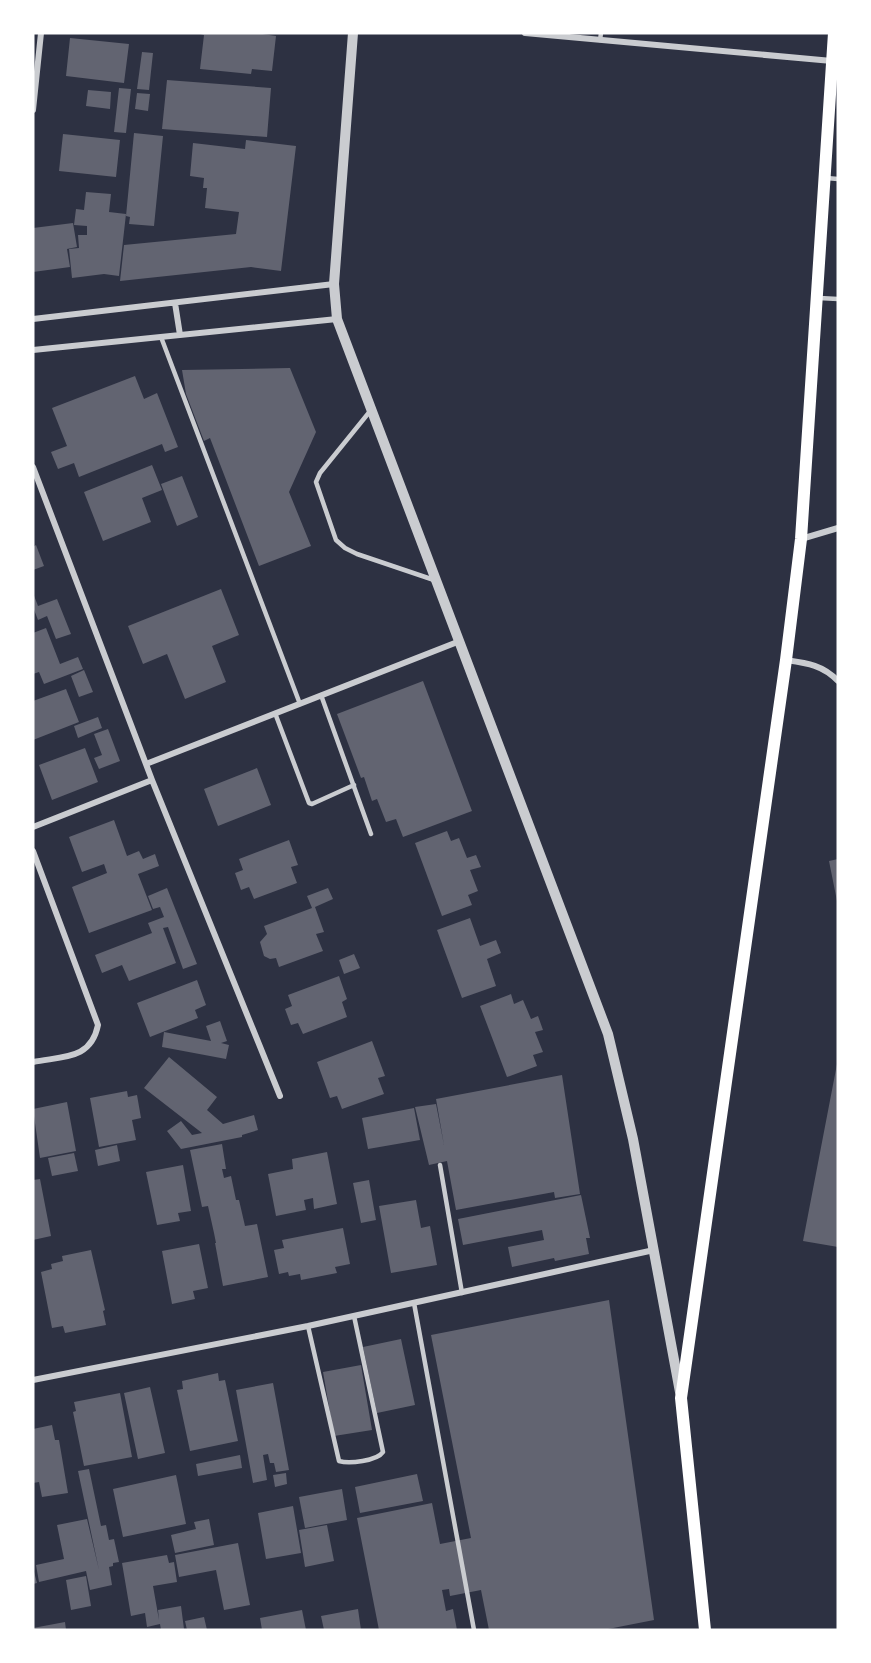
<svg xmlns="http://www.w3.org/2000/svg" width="871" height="1663" font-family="'Public Sans',sans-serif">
<rect width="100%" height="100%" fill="#2d3142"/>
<!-- building -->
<path fill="#626471" d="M197 33H256L276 36 272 71 252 69 251 74 200 69 204 35Z
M70 38 129 44 124 83 66 76Z
M142 52 153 53 149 90 137 89Z
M167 80 271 88 267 137 162 129Z
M119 88 131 89 126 133 114 132Z
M88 90 111 92 110 109 86 106Z
M137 93 150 94 148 111 135 109Z
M134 133 163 136 154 226 129 224 130 217 126 216Z
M63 134 120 140 116 177 59 171Z
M246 140 296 146 281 271 251 267 120 281 124 245 236 234 239 212 205 208 207 188H203L204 178 190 176 193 143 245 149Z
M86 192 111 194 109 212 126 214 119 276 104 274 72 278 69 249 79 248 78 235H87V226L74 225 76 209 84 210Z
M73 223 77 247 67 249 70 267 33 272V228Z
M290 368 316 432 289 492 311 546 259 566 210 438 204 441 186 394 182 370Z
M135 376 144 399 157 393 178 447 165 452 162 444 79 477 74 463 58 469 51 452 67 446 52 408Z
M152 465 162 490 142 498 151 522 103 541 84 492Z
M182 476 198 517 177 526 161 484Z
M36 545 44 566 33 570V547Z
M221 589 239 635 212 646 226 682 185 699 167 654 143 664 128 626Z
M33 593 38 606 57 599 71 634 56 639 47 616 38 620 33 607Z
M46 628 60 664 78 657 83 669 44 684 39 672 33 674V633Z
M84 670 93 692 79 697 71 676Z
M423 681 472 811 403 837 396 819 386 822 377 799 372 801 364 777 361 778 337 714Z
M66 689 79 722 33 740V701Z
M98 717 102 728 78 738 74 726Z
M108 729 120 761 99 769 94 758 102 755 94 734Z
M85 748 98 782 52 800 39 765Z
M257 768 271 805 218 826 204 789Z
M114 820 127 856 139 851 143 859 155 854 159 866 138 874 152 910 89 933 72 887 107 873 104 864 82 872 69 837Z
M447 831 451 841 459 838 467 858 476 855 481 867 470 870 478 891 468 895 472 905 442 916 415 843Z
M289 840 298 865 291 867 297 883 254 899 249 887 241 890 235 873 243 870 239 859Z
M838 859V901H837L829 861Z
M167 888 197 964 183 969 168 927 163 928 176 963 129 981 122 965 102 973 95 955 152 933 148 923 164 917 160 907 153 909 148 896Z
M328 888 333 899 315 907 324 932 316 934 323 951 279 967 276 958 270 959 264 956 260 942 267 934 264 926 312 908 307 896Z
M470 918 480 946 496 940 501 953 487 959 496 986 462 998 437 930Z
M354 954 360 968 344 974 339 960Z
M339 976 347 999 342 1002 347 1017 303 1034 298 1023 291 1025 285 1009 292 1006 288 995Z
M197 980 206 1005 195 1010 198 1018 150 1037 137 1003Z
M511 994 514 1004 523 1000 531 1019 538 1016 543 1030 535 1032 543 1052 533 1055 537 1066 507 1077 480 1006Z
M220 1021 227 1041 221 1043 229 1045 226 1059 162 1047 164 1032 211 1041 206 1026Z
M372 1041 385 1076 378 1078 384 1094 342 1109 337 1096 330 1098 317 1062Z
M169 1057 217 1097 207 1110 223 1124 254 1115 258 1130 242 1135V1137L181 1149 167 1131 181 1121 192 1135 202 1133 144 1088Z
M837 1064H838V1247L803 1241Z
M562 1075 580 1194 555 1198 554 1192 456 1210 447 1161 429 1165 415 1107 436 1104 444 1145 436 1099Z
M127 1091 128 1097 137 1095 141 1118 132 1120 136 1140 99 1147 90 1098Z
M67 1102 76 1151 40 1158 33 1109Z
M414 1108 420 1140 368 1149 362 1118Z
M222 1144 226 1169H222L224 1178 231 1176 236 1200H239L245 1226 257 1224 268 1277 223 1286 215 1243H216L214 1233 208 1206 202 1207 190 1150Z
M117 1145 120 1161 98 1166 95 1150Z
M327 1152 337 1204 314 1209 313 1198 304 1200 306 1210 276 1216 268 1174 293 1169 292 1159Z
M74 1153 78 1171 52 1176 48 1158Z
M183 1165 191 1211 178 1213 180 1221 157 1225 146 1172Z
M40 1179 51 1236 33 1240V1180Z
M369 1180 376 1220 361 1223 353 1183Z
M581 1195 590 1238H586L589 1254 555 1261 554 1258 512 1267 508 1247 544 1240 542 1230 463 1245 458 1219Z
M416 1200 421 1228 430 1226 437 1265 391 1273 379 1206Z
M343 1228 350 1264 335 1267 337 1273 301 1280 300 1274 289 1276 288 1272 279 1274 274 1250 284 1248 282 1240Z
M199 1244 208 1288 193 1291 195 1299 172 1304 162 1251Z
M91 1250 105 1310 103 1311 106 1325 65 1333 63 1326 52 1328 41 1272 52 1269 51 1264 63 1261 62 1256Z
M609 1300 654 1620 603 1630H489L481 1590 450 1596 449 1589 442 1590 446 1611 453 1609 457 1630H379L357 1518 432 1503 440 1544 471 1538 431 1335Z
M401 1339 415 1405 377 1413 363 1347Z
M361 1365 372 1430 334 1436 323 1372Z
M218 1373 219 1381 225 1380 238 1441 190 1451 177 1390 183 1389 182 1381Z
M273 1383 289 1470 276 1472 274 1463H270L268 1454 263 1455 267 1480 253 1483 236 1390Z
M150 1387 165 1453 138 1459 124 1393Z
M120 1393 132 1457 84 1466 73 1412 76 1411 74 1402Z
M52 1425 55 1440H59L68 1493 42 1497 39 1482 33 1483V1429Z
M240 1455 242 1468 198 1476 196 1464Z
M89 1469 101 1526 106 1525 109 1540 114 1539 119 1562 113 1563V1566L109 1567 112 1585 90 1590 86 1571 39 1582 36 1565 64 1559 57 1525 87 1519 99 1570 78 1471Z
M286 1473 287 1484 275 1487 273 1475Z
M417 1474 423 1501 360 1513 355 1487Z
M176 1475 186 1524 123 1537 113 1489Z
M342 1489 347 1520 305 1528 299 1497Z
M293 1506 301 1553 266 1559 258 1513Z
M209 1519 214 1545 175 1553 171 1535 196 1529 194 1522Z
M327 1525 334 1561 305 1567 299 1530Z
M238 1543 250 1605 224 1610 216 1570 179 1577 175 1555Z
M167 1555 169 1563 174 1562 177 1582 153 1586 159 1620 158 1610 181 1606 184 1629 161 1630 160 1624 147 1627 145 1613 131 1616 122 1563Z
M33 1568 37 1583 33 1584Z
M86 1576 91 1606 71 1610 66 1580Z
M358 1609 361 1630H324L321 1616Z
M302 1610 306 1630H262L260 1618Z
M204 1617 207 1630H187L185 1621Z
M65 1622 66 1630H33V1628Z"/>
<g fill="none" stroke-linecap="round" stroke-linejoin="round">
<!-- service -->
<path stroke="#caccd0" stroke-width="4.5" d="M600 40 601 33
M826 178 838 179
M819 298 838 299
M161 337 300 704
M371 410 320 473 316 482 336 540 345 548 357 554 434 580
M321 695 371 834
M275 713 309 803 312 804 354 785
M440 1165 462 1293
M414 1303 474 1630
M308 1326 339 1461C349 1464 377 1461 383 1452L354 1316"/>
<!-- minor -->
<path stroke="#caccd0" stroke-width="6" d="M525 33 832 61
M33 110 41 33
M175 303 180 335
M33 319 334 284
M33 350 337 319
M33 467 152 780 280 1096
M801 539 838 528
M786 660C807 663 823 665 838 681
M146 764 460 641
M33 827 152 780
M33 851 98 1025C91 1060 63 1056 33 1062
M33 1380 308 1326 654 1250"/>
<!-- tertiary -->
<path stroke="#caccd0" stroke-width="10" d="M353 33 334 284 337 319 608 1034 633 1139 680 1392"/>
<!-- secondary -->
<path stroke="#fff" stroke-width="12" d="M705 1630 681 1398 786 660 801 539 834 33"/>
</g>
<!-- border -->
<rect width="871" height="1663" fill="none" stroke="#ffffff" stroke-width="69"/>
</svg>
